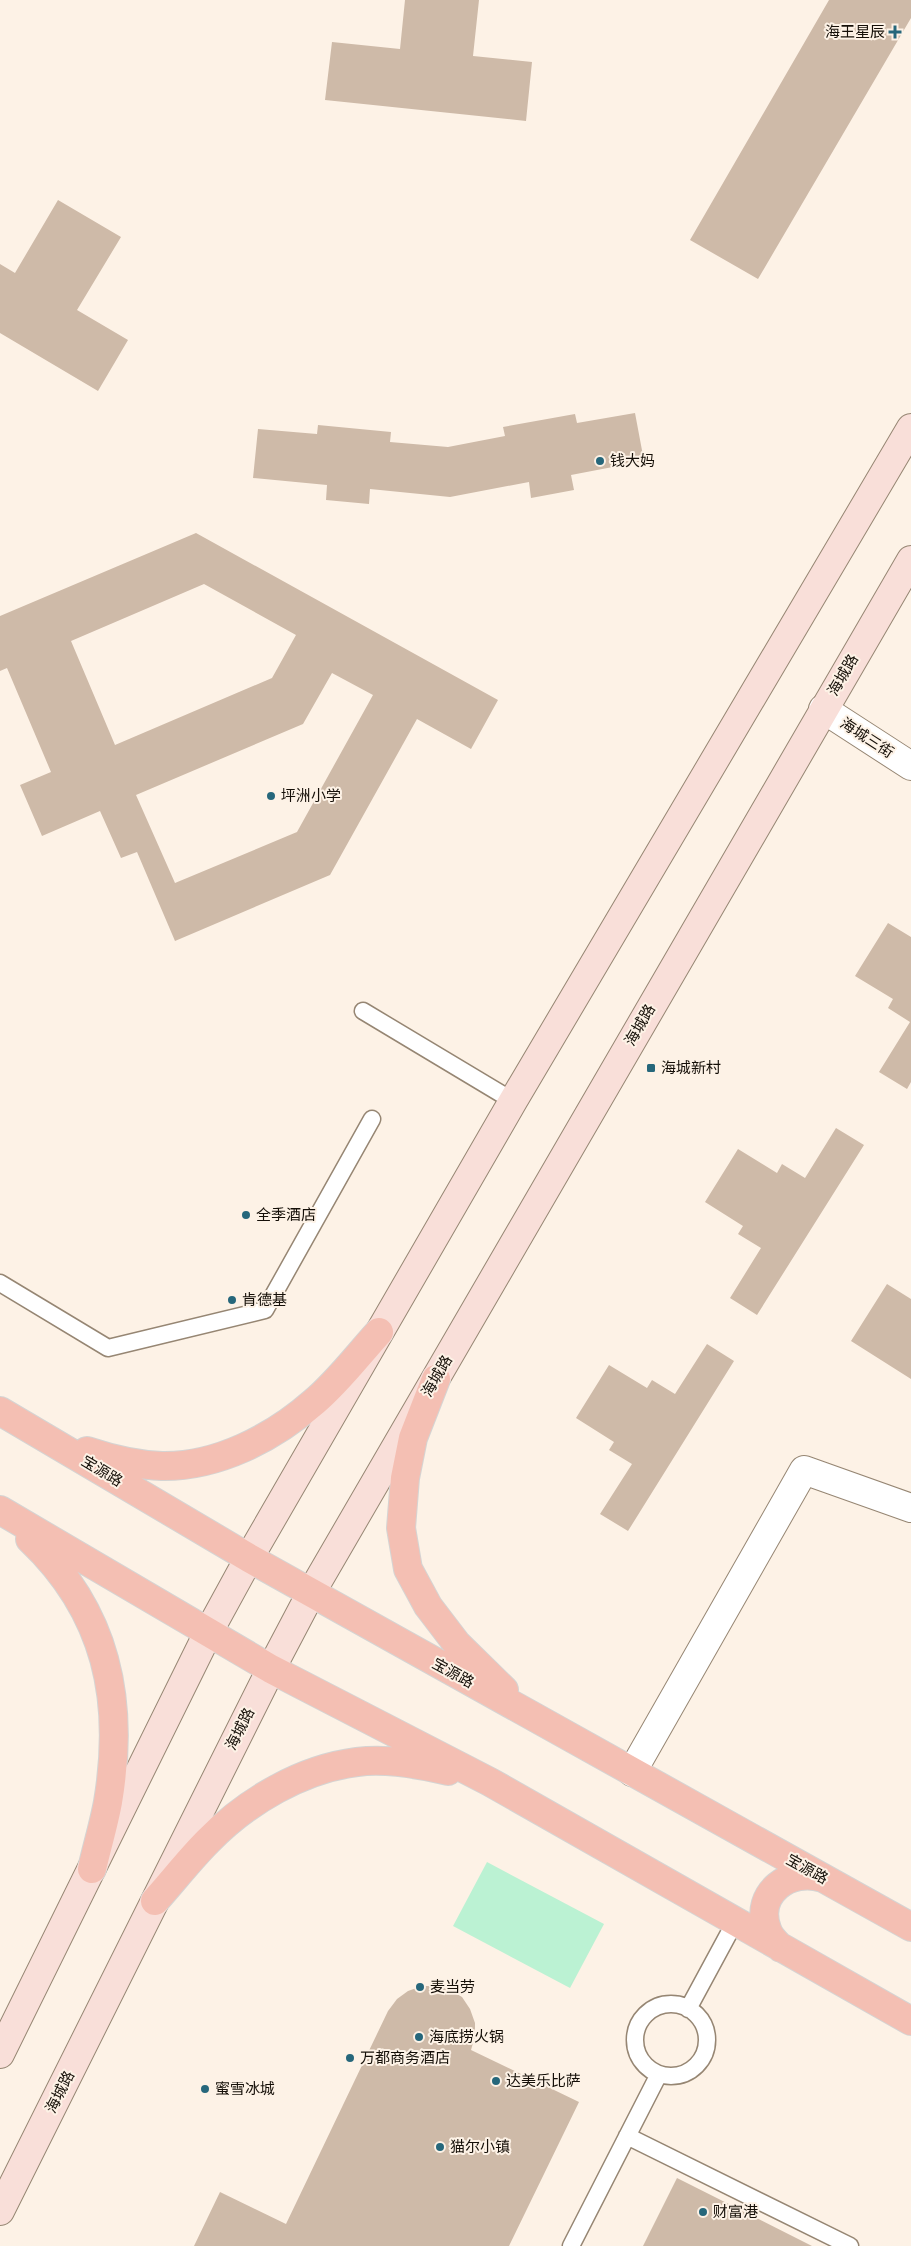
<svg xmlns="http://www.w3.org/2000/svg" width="911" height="2246" font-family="Roboto,'Noto Sans SC',sans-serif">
<rect width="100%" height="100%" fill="#fdf2e6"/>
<!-- green -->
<path fill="#bbf2d3" d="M487 1862 604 1924 570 1988 453 1926Z"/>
<!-- building -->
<path fill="#cebaa8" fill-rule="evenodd" d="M405 0H479L473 56 532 62 526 121 325 100 332 42 400 49Z
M829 0H911V18L758 279 690 240Z
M58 200 121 237 77 310 128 340 98 391 0 333V264L15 273Z
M635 413 644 461 571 475 574 490 531 498 529 482 450 497 370 489 369 504 326 500 327 485 253 478 258 429 317 434 318 425 391 432 390 442 448 447 505 436 503 427 575 414 577 423Z
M196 533 498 700 471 749 417 719 330 875 175 941 137 852 121 858 100 811 42 836 20 785 51 772 7 668 0 671V616ZM204 584 296 635 272 678 115 745 71 641ZM332 673 373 695 297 832 175 883 136 795 303 724Z
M888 923 911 937V1082L907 1089 879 1072 910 1022 888 1008 893 999 855 976Z
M836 1128 864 1145 757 1315 730 1298 761 1248 738 1234 743 1226 705 1202 738 1149 777 1173 782 1164 805 1178Z
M887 1284 911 1299V1379L851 1341Z
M707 1344 734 1361 628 1531 600 1514 632 1464 609 1450 614 1442 576 1418 609 1365 647 1388 652 1380 675 1394Z
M422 1986H436L450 1990 462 1997 470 2009 475 2023V2036L471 2050 579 2102 509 2246H194L220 2192 286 2224 388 2011 397 1999 408 1991Z
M677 2178 812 2246H643Z"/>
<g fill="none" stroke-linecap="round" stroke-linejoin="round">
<defs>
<path id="service" d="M363 1011 513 1101
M0 1283 108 1348 265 1310 372 1119
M635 2040a36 36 0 1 1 72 0a36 36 0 1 1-72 0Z
M688 2009 735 1922
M627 2136 850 2246
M571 2246 659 2074"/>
<path id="minor" d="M823 709 911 766
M632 1772 804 1470 911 1508"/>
<path id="secondary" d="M0 2054 208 1633 249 1558 513 1101 911 428
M0 2211 271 1669 311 1593 911 560"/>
<path id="primary" d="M436 1379 413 1438 405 1478 401 1528 408 1569 428 1606 457 1644 504 1690
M0 1411 249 1558 911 1927
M87 1451C111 1459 136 1465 162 1466 217 1467 273 1438 314 1402 338 1382 358 1355 379 1332
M0 1510 271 1669 490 1782 911 2021
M30 1539C107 1612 125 1700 108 1802 104 1824 97 1847 92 1869
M155 1901C173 1881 189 1860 208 1841 247 1801 302 1769 357 1762 387 1758 419 1764 448 1771
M781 1948C775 1942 769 1937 767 1929 754 1893 790 1867 823 1878"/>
</defs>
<!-- service casing -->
<use href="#service" stroke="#968673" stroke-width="19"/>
<!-- minor casing -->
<use href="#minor" stroke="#968673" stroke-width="30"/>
<!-- secondary casing -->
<use href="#secondary" stroke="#968673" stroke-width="30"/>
<!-- primary casing -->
<use href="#primary" stroke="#d5d4d3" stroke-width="30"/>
<!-- service -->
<use href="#service" stroke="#fff" stroke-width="16"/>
<!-- minor -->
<use href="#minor" stroke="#fff" stroke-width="28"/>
<!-- secondary -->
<use href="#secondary" stroke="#f9dfd9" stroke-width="28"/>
<!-- primary -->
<use href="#primary" stroke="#f4bfb3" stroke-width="28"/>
</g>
<!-- markers -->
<g fill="#26677b" stroke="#fdf2e6" stroke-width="2">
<path d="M892.5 24.5h5v5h5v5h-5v5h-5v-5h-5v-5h5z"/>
<circle cx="600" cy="461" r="5"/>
<circle cx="271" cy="796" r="5"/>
<rect x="646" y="1063" width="10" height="10" rx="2.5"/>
<circle cx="246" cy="1215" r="5"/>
<circle cx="232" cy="1300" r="5"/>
<circle cx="420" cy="1987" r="5"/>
<circle cx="419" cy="2037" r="5"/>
<circle cx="350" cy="2058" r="5"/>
<circle cx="496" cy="2081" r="5"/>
<circle cx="205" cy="2089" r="5"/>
<circle cx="440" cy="2147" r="5"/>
<circle cx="703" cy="2212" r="5"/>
</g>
<g text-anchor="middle" stroke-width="4" stroke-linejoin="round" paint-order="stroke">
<!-- poi labels -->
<g font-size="15" fill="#150f08" stroke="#fdf2e6" text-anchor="start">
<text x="885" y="37" text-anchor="end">海王星辰</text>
<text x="610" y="466">钱大妈</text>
<text x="281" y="801">坪洲小学</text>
<text x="661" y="1073">海城新村</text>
<text x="256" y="1220">全季酒店</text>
<text x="242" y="1305">肯德基</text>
<text x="430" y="1992">麦当劳</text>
<text x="429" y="2042">海底捞火锅</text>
<text x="360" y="2063">万都商务酒店</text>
<text x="506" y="2086">达美乐比萨</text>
<text x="215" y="2094">蜜雪冰城</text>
<text x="450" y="2152">猫尔小镇</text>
<text x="713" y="2217">财富港</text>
</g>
<!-- street labels -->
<g font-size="15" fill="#150f08" stroke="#fdf2e6">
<text transform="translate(843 675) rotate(-60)" y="5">海城路</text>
<text transform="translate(867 738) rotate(33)" y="5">海城三街</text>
<text transform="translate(640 1025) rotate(-60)" y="5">海城路</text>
<text transform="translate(437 1376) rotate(-60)" y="5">海城路</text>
<text transform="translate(102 1471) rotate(31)" y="5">宝源路</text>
<text transform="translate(453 1673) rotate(29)" y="5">宝源路</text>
<text transform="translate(240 1729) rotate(-63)" y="5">海城路</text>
<text transform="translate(807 1869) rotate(29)" y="5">宝源路</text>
<text transform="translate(60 2092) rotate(-63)" y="5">海城路</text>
</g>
</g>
</svg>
